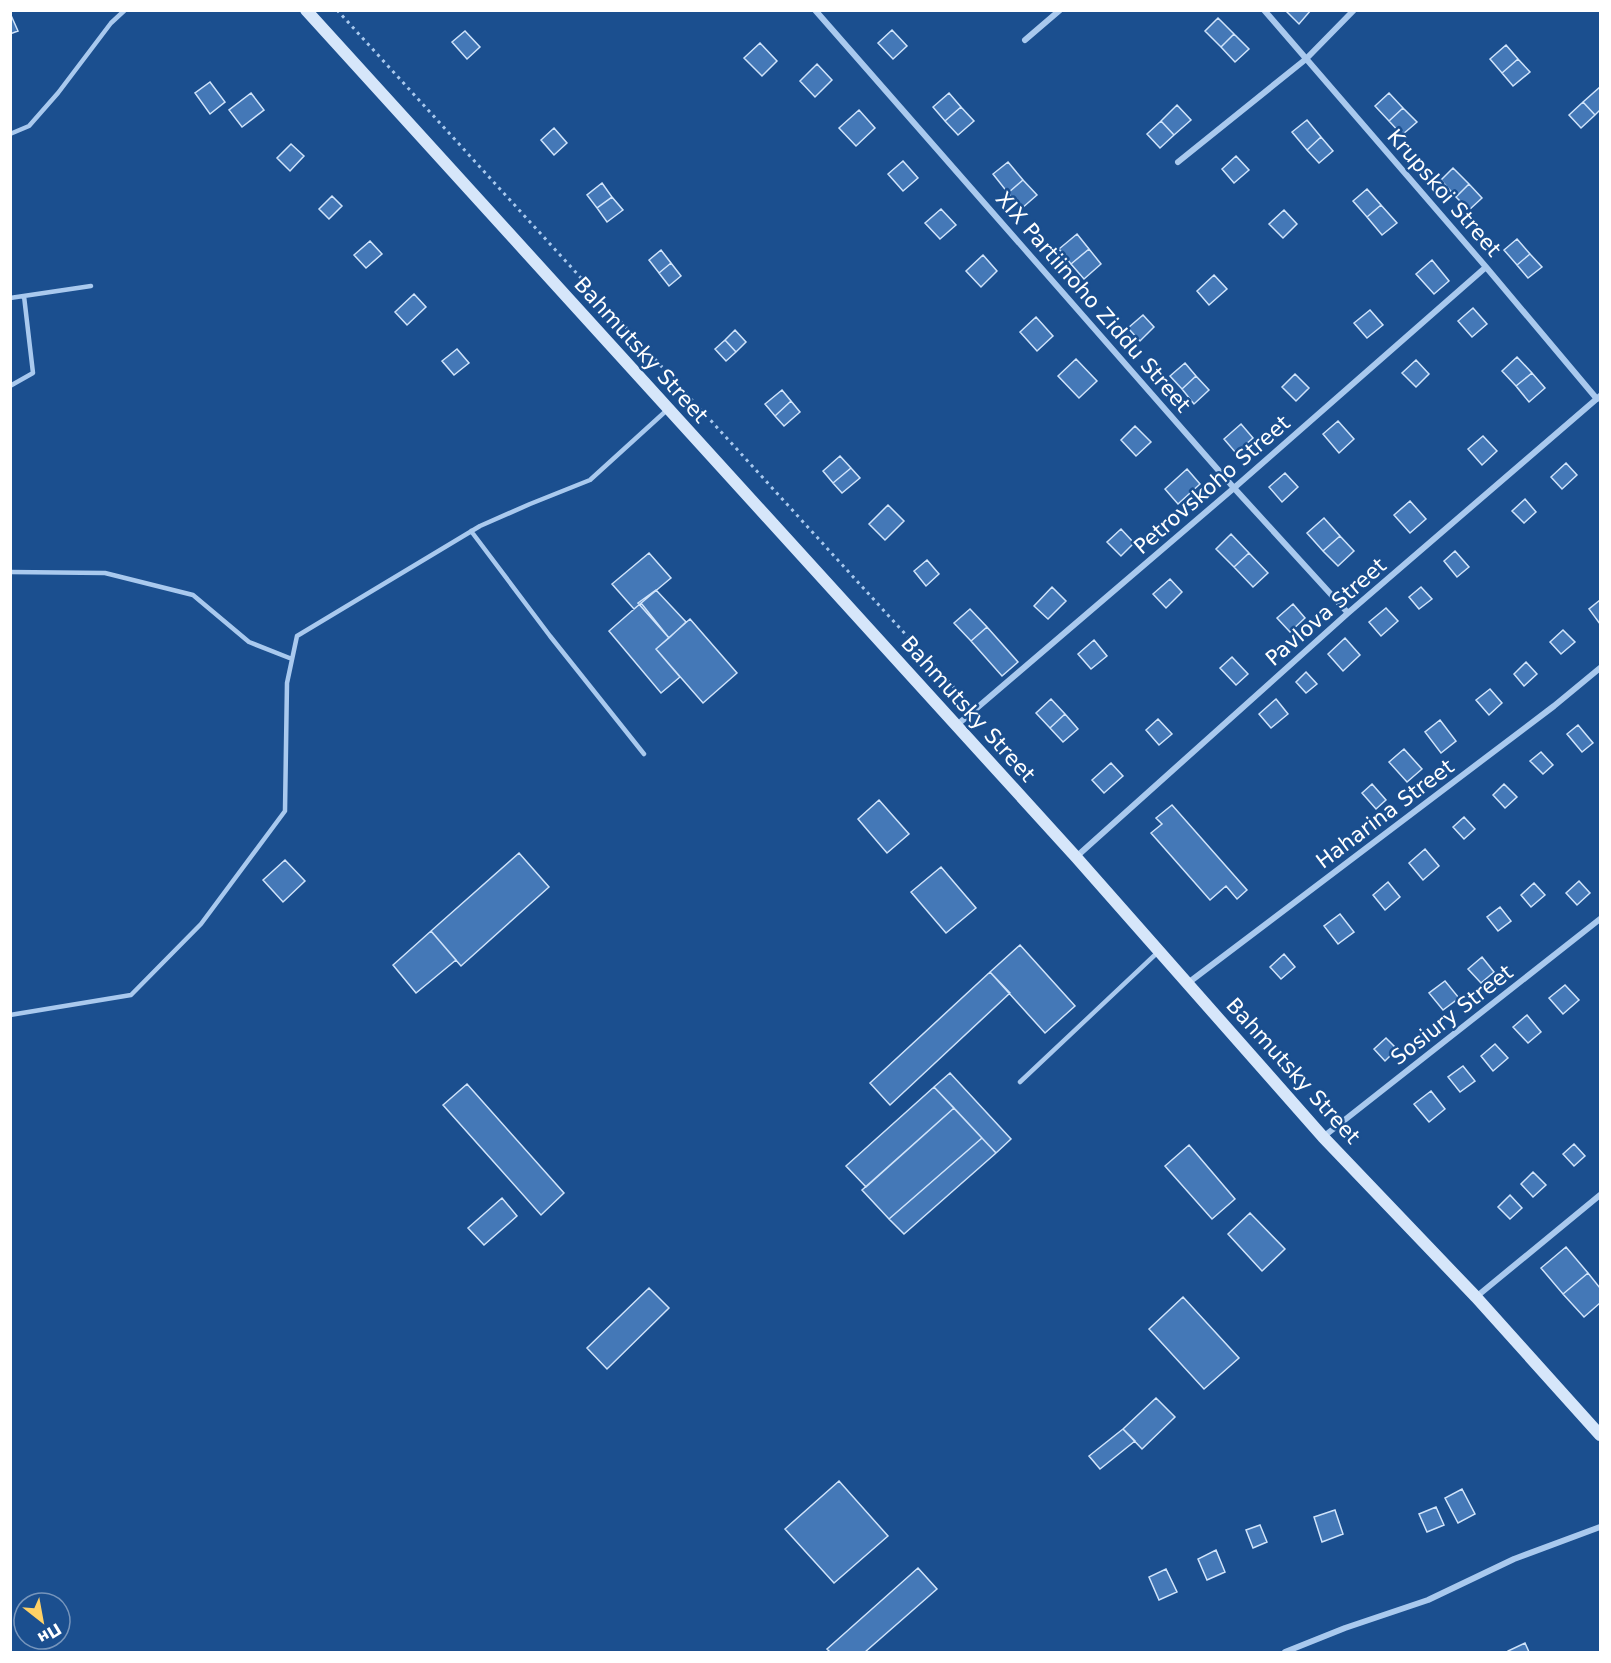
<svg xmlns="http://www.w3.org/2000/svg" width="1611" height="1663" font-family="'DejaVu Sans',sans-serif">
<rect width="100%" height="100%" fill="#1b4f8f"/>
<!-- building -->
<path fill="#4478b7" stroke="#cfe3fa" stroke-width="1.5" d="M1285 10H1311L1299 24Z
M10 13 18 31 10 34Z
M1218 18 1234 34 1221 47 1205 31Z
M892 30 907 46 893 59 878 43Z
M465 31 480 47 467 59 452 42Z
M1234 34 1249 49 1235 62 1221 47Z
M760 43 777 61 762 76 744 58Z
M1506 45 1518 59 1502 73 1490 59Z
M1518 59 1530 72 1513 86 1502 73Z
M817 64 832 80 815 97 800 81Z
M210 82 225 102 210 114 195 93Z
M1600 87V110L1595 115 1583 102Z
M251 93 264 110 242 127 229 110Z
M949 93 961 107 945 121 933 107Z
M1389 93 1403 108 1389 121 1375 106Z
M1583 102 1595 115 1581 128 1569 115Z
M1177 105 1191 120 1174 135 1161 121Z
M961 107 974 121 958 135 945 121Z
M1403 108 1417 122 1402 135 1389 121Z
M859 110 875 128 856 146 839 128Z
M1307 120 1321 137 1307 150 1292 132Z
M1161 121 1174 135 1160 148 1147 134Z
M554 128 567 143 554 155 541 140Z
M1321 137 1333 151 1319 163 1307 150Z
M291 144 304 156 290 171 277 158Z
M1236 156 1249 170 1234 183 1222 169Z
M903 161 918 178 903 191 888 174Z
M1008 162 1023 180 1008 193 993 174Z
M1453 168 1469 184 1456 197 1441 180Z
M1023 180 1037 195 1021 209 1008 193Z
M602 183 612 197 597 208 587 195Z
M1469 184 1482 198 1469 210 1456 197Z
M1367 189 1381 205 1367 217 1353 201Z
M332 196 342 206 329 219 319 209Z
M612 197 623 210 607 222 597 208Z
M1381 205 1397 223 1382 235 1367 217Z
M941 209 956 225 940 239 925 223Z
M1284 210 1297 224 1283 238 1269 224Z
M1077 234 1089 249 1071 264 1059 249Z
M1517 239 1530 254 1517 265 1504 250Z
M370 241 382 254 366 268 354 255Z
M1089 249 1101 264 1084 279 1071 264Z
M661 250 671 263 659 273 649 260Z
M1530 254 1542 267 1528 278 1517 265Z
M983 255 997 271 981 287 966 271Z
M1432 260 1449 281 1434 294 1416 274Z
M671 263 681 276 669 286 659 273Z
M1214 275 1227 289 1209 305 1197 291Z
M414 294 426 307 407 325 395 312Z
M1473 308 1487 324 1472 337 1458 321Z
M1370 310 1383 325 1367 338 1354 323Z
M1143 315 1154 327 1140 341 1128 328Z
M1036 317 1053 336 1037 351 1020 332Z
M735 330 746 342 736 352 725 340Z
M725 340 736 352 726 361 715 349Z
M457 349 469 363 454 375 442 361Z
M1517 357 1532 373 1516 386 1502 371Z
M1076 359 1097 381 1079 398 1058 376Z
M1416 360 1429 374 1416 387 1402 373Z
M1185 363 1196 376 1182 389 1170 376Z
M1532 373 1545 388 1529 402 1516 386Z
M1295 374 1309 388 1296 401 1282 387Z
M1196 376 1209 390 1194 404 1182 389Z
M782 390 791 401 775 416 765 404Z
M791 401 800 412 784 426 775 416Z
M1338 421 1354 439 1339 453 1323 434Z
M1241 424 1253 438 1236 453 1224 439Z
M1135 426 1151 442 1136 456 1121 440Z
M1483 436 1497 451 1482 465 1468 449Z
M840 456 851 468 833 483 823 471Z
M1566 463 1577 475 1562 489 1551 477Z
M851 468 860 478 842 493 833 483Z
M1187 469 1200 484 1178 504 1165 489Z
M1285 473 1298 487 1282 502 1269 487Z
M1525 499 1536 512 1524 523 1512 511Z
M1410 501 1426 519 1410 533 1394 515Z
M888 505 904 521 885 540 869 524Z
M1324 518 1340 536 1323 551 1307 533Z
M1121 529 1134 543 1121 556 1107 542Z
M1231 534 1249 553 1234 567 1216 549Z
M1340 536 1354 551 1338 566 1323 551Z
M1455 551 1469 567 1457 577 1444 561Z
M649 553 671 578 634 609 612 584Z
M1249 553 1268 573 1253 587 1234 567Z
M927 560 939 574 926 586 914 571Z
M1170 579 1182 592 1166 608 1153 594Z
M1052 587 1066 601 1048 619 1034 606Z
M1421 587 1432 599 1419 609 1409 597Z
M656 590 686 622 669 638 638 603Z
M1600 600V624L1589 609Z
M641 603 669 638 656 649 680 677 661 693 609 631Z
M1293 604 1305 618 1290 632 1277 618Z
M1386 608 1398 621 1381 636 1369 622Z
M970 609 987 627 971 641 954 623Z
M690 619 737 673 703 703 656 649Z
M987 627 1018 662 1002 676 971 641Z
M1563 630 1575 642 1561 654 1550 642Z
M1345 638 1360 655 1343 671 1328 654Z
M1094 640 1107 656 1091 669 1078 654Z
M1232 657 1248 674 1236 685 1220 668Z
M1526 662 1537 674 1524 686 1514 674Z
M1306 672 1317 684 1306 693 1296 682Z
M1490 689 1502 703 1489 715 1476 700Z
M1051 699 1065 714 1050 728 1036 713Z
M1276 699 1288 714 1271 728 1259 714Z
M1065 714 1078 729 1063 742 1050 728Z
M1158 719 1172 734 1159 745 1146 730Z
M1440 720 1456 741 1441 753 1425 732Z
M1578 725 1593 743 1582 752 1567 734Z
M1404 749 1422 769 1407 782 1389 762Z
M1541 752 1553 765 1543 774 1530 761Z
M1111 763 1123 776 1104 793 1092 780Z
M1372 784 1386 800 1376 809 1362 793Z
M1504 784 1517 797 1505 808 1493 795Z
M879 800 909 834 887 853 858 819Z
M1172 805 1247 890 1237 899 1226 886 1210 900 1151 833 1162 824 1156 818Z
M1464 817 1475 829 1464 839 1453 827Z
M1425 849 1439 866 1423 880 1409 863Z
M519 853 549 887 461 966 431 931Z
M285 860 305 881 283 902 263 880Z
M941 867 976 908 946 933 911 892Z
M1579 881 1590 893 1577 905 1566 893Z
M1388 882 1400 897 1385 910 1373 895Z
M1534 883 1545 895 1531 907 1521 895Z
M1500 907 1511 921 1498 931 1487 917Z
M1340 914 1354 932 1338 944 1324 926Z
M431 931 456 960 416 993 393 965Z
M1020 945 1075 1006 1045 1033 990 972Z
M1284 954 1295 967 1281 979 1270 967Z
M1482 957 1494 972 1481 983 1468 969Z
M990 972 1010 993 890 1105 870 1083Z
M1445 981 1459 998 1443 1010 1429 993Z
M1565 985 1579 1000 1563 1014 1549 998Z
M1527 1015 1541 1032 1528 1043 1513 1027Z
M1386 1038 1397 1049 1385 1061 1374 1049Z
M1495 1044 1508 1058 1493 1071 1481 1056Z
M1463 1066 1475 1081 1460 1092 1448 1077Z
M950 1073 1011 1139 996 1153 934 1087Z
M467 1084 564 1193 541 1215 443 1105Z
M934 1087 954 1108 866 1187 846 1166Z
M1431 1091 1445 1109 1429 1122 1414 1104Z
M954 1108 982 1138 889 1219 862 1190Z
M982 1138 996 1153 904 1234 889 1219Z
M1574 1144 1585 1156 1574 1166 1563 1154Z
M1189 1145 1235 1199 1212 1219 1165 1166Z
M1533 1172 1546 1185 1533 1197 1521 1184Z
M1510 1195 1522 1208 1510 1219 1498 1207Z
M502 1198 517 1216 484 1245 468 1228Z
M1250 1213 1285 1249 1262 1271 1228 1234Z
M1566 1247 1588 1273 1563 1294 1541 1268Z
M1588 1273 1600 1288V1303L1584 1317 1563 1294Z
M649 1288 669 1308 607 1369 587 1348Z
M1183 1297 1239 1358 1204 1389 1149 1329Z
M1156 1398 1175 1417 1142 1449 1123 1429Z
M1123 1429 1135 1441 1100 1469 1089 1456Z
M839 1481 888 1536 834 1583 785 1529Z
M1462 1489 1475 1514 1458 1523 1445 1498Z
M1436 1507 1444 1525 1427 1532 1419 1514Z
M1335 1510 1343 1534 1322 1542 1314 1517Z
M1260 1525 1267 1542 1253 1548 1246 1530Z
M1216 1550 1225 1572 1207 1580 1198 1559Z
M918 1568 937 1589 865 1652H830L827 1649Z
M1166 1569 1177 1592 1159 1600 1149 1577Z
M1525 1643 1529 1652H1508V1651Z"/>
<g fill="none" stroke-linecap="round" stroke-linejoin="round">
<!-- path -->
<path stroke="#a9c9ee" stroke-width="3" stroke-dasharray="3 4.5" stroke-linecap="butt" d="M337 10 968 703"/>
<!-- lane -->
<path stroke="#a9c9ee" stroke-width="4.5" d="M10 134 29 126 58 93 111 23 125 10
M10 298 91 286
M10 386 33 373 24 296
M471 531 550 636 644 754
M10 572 105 573 193 595 249 642 292 659
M10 1015 131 995 201 924 285 811 287 683 297 636 480 526 530 504 590 480 667 410
M1020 1082 1158 952"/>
<!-- street -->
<path stroke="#a9c9ee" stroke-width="6" d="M815 10 1234 488 1348 613
M1264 10 1486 267 1597 399
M1025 40 1060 10
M1178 162 1306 59 1354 10
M957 725 1234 488 1486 267
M1076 857 1348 613 1600 396
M1188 983 1554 706 1600 668
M1323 1137 1600 919
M1476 1297 1600 1195
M1285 1652 1345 1628 1428 1600 1514 1559 1600 1527"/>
<!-- secondary -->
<path stroke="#d6e6fa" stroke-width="12" d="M306 10 1076 857 1323 1137 1476 1297 1600 1435"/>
</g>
<g text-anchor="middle" stroke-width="5" stroke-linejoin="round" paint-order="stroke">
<!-- street labels -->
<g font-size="21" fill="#fff" stroke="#1b4f8f">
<text transform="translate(1444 193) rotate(49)" y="7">Krupskoi Street</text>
<text transform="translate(1093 302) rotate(49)" y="7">XIX Partiinoho Ziddu Street</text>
<text transform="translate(641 350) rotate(48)" y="7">Bahmutsky Street</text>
<text transform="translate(1212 485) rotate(-41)" y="7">Petrovskoho Street</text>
<text transform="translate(1326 612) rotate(-41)" y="7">Pavlova Street</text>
<text transform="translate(968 709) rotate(48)" y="7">Bahmutsky Street</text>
<text transform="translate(1385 814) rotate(-37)" y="7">Haharina Street</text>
<text transform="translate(1452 1015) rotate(-38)" y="7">Sosiury Street</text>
<text transform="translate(1293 1071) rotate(48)" y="7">Bahmutsky Street</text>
</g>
</g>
<!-- border -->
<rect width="1611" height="1663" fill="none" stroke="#ffffff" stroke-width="24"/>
<!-- north arrow -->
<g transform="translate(42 1621) rotate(149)"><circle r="28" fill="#1b4f8f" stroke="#7695bc" stroke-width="1.5"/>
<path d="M0-4.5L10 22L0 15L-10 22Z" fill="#ffd166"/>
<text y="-9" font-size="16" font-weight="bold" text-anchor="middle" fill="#ffffff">Пн</text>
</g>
</svg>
